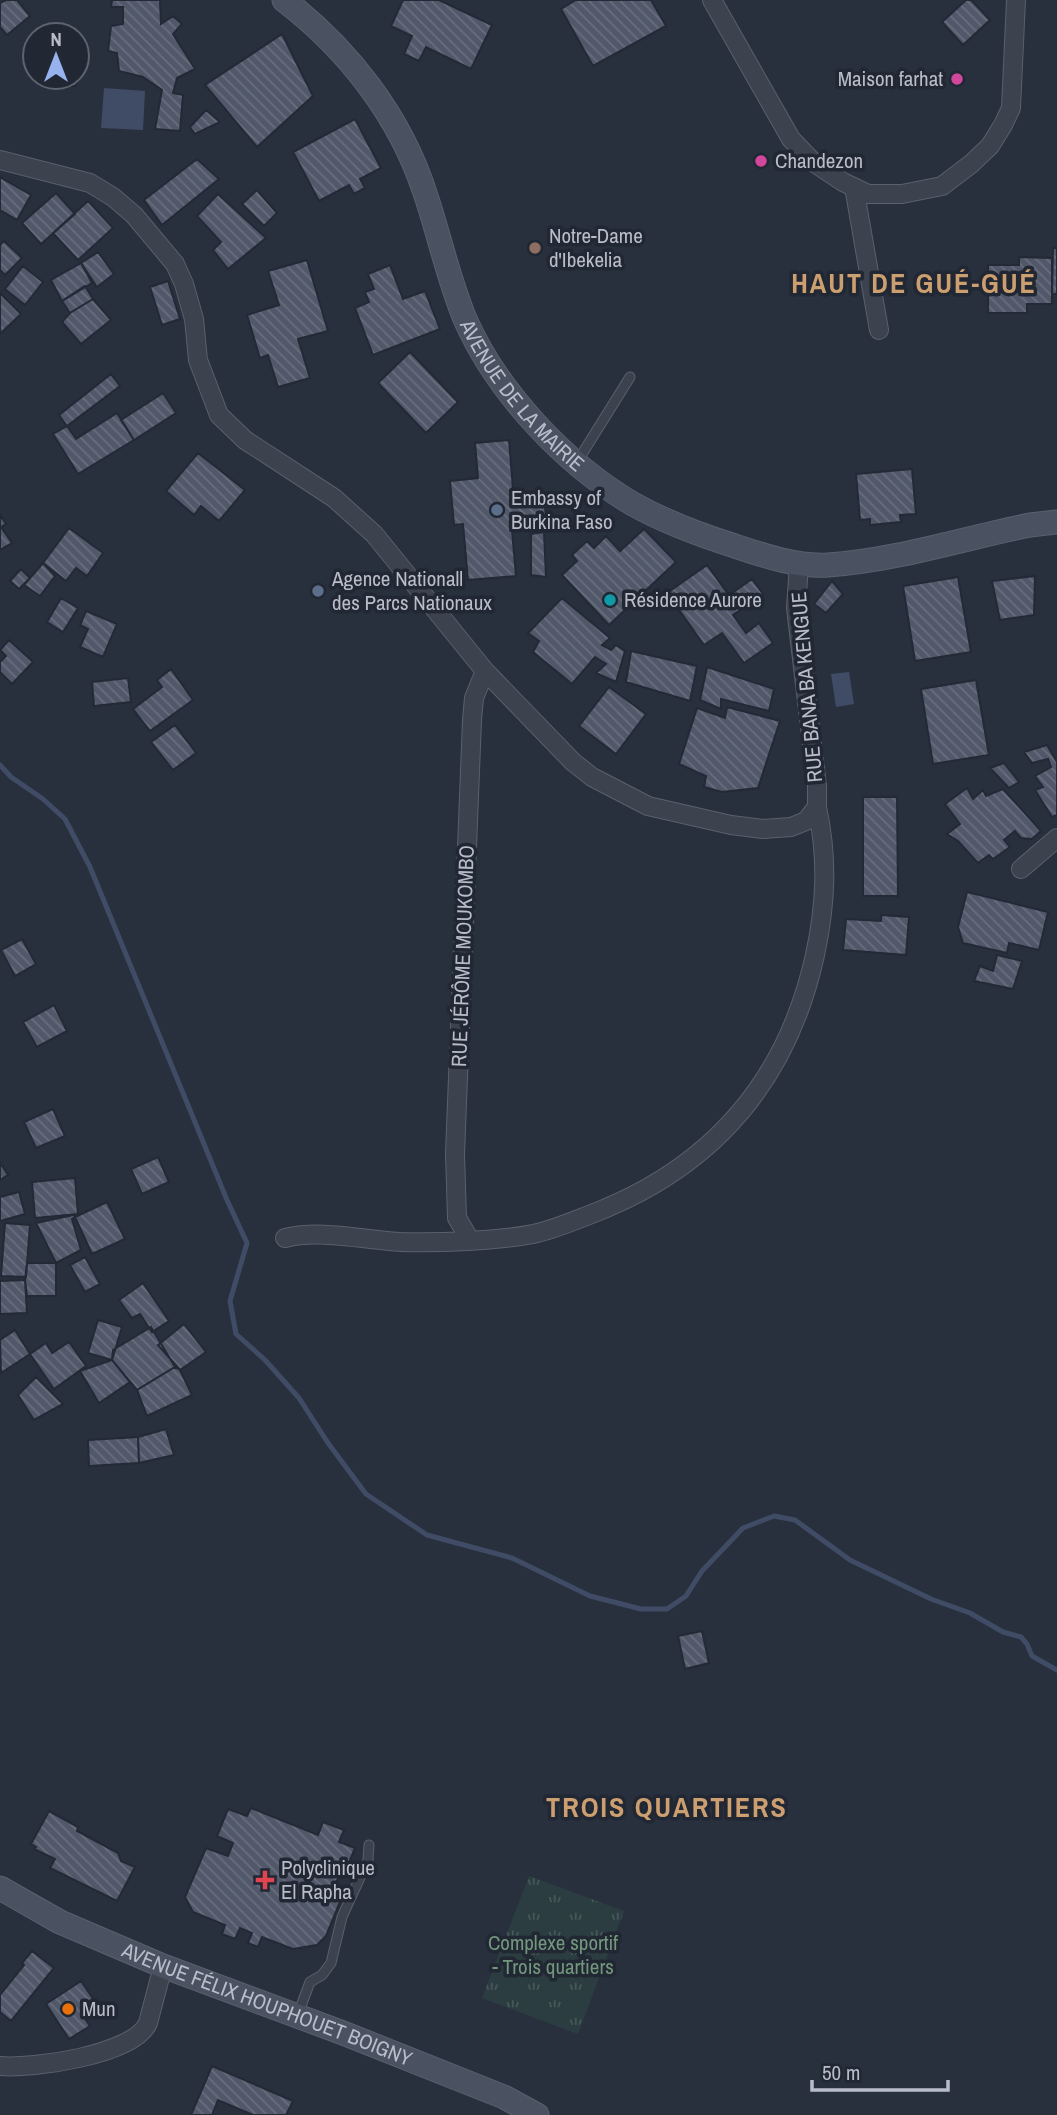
<svg xmlns="http://www.w3.org/2000/svg" width="1057" height="2115" font-family="'Archivo Narrow',sans-serif">
<defs>
<pattern id="park-tufts" width="24" height="20" patternUnits="userSpaceOnUse" patternTransform="scale(1.75)"><rect width="24" height="20" fill="#2b3d40"/><path d="M3 7l-1-3M5 7V3M7 7l1-3M15 17l-1-3M17 17v-4M19 17l1-3" fill="none" stroke="#48575a"/></pattern>
<pattern id="building-back-hatch" width="6" height="6" patternUnits="userSpaceOnUse" patternTransform="scale(1.75)"><rect width="6" height="6" fill="#515869"/><path d="M-1 5l2 2M0 0l6 6M5-1l2 2" fill="none" stroke="#686e7d"/></pattern>
</defs>
<rect width="100%" height="100%" fill="#28303e"/>
<!-- park -->
<path fill="url(#park-tufts)" d="M529 1876 624 1911 578 2034 482 1998Z"/>
<!-- water -->
<path fill="#404c65" d="M104 88 145 91 143 130 101 128Z
M849 672 854 704 836 707 831 674Z"/>
<g fill="none" stroke-linecap="round" stroke-linejoin="round">
<!-- stream -->
<path stroke="#404c65" stroke-width="5" d="M0 765 11 777 43 799 65 819 90 867 227 1200 247 1243 230 1301 236 1334 265 1360 299 1398 328 1443 366 1494 427 1535 512 1558 590 1596 641 1609H667L686 1596 702 1571 743 1528 774 1516 795 1520 850 1560 931 1599 970 1613 1003 1632 1021 1637 1027 1644 1032 1656 1057 1670"/>
</g>
<!-- building -->
<path fill="url(#building-back-hatch)" stroke="#232935" stroke-width="2" d="M6 0H17L30 16 7 35 0 27V3Z
M112 0H160L161 24 173 16 182 24 173 34 195 69 177 78 173 93 183 95 180 131 155 129 162 90 143 77 119 71 117 53 108 51 111 26 123 24V7H111Z
M403 0H439L492 25 471 69 426 47 419 61 404 54 412 36 391 26Z
M576 0H651L666 26 593 66 561 9Z
M966 0H971L990 20 963 45 942 22Z
M282 34 313 96 257 147 205 85Z
M61 77H76V86H61Z
M206 110 220 122 195 134 190 127Z
M355 119 381 168 360 179 365 188 354 194 349 185 319 201 293 152Z
M197 159 219 179 162 225 144 200Z
M0 177 31 195 17 220 0 210Z
M257 190 277 213 264 226 242 204Z
M56 193 75 214 41 244 22 223Z
M218 194 266 238 228 269 213 250 221 242 197 216Z
M88 201 113 228 78 260 53 233Z
M4 241 22 258 5 275 0 270V245Z
M1053 248H1057V294H1052Z
M98 252 114 274 97 287 81 263Z
M1019 257 1052 258V304H1027V313H988V265H1019Z
M307 260 328 331 298 339 310 378 278 387 268 355 260 358 247 315 279 305 268 271Z
M81 263 92 283 62 301 51 280Z
M390 265 403 299 425 291 440 329 373 355 355 308 369 302 365 292 374 289 368 274Z
M23 266 43 282 25 305 5 289Z
M168 281 180 319 162 325 150 287Z
M85 286 93 299 70 313 62 301Z
M0 293 21 314 0 334Z
M93 299 111 320 81 344 62 322 70 313Z
M410 352 458 402 426 433 378 383Z
M111 374 120 386 67 426 59 415Z
M163 393 176 413 134 440 121 420Z
M117 413 134 440 78 474 53 434 67 426 76 439Z
M509 440 514 501 544 498 546 516 511 519 516 576 468 580 463 524 454 525 450 481 478 478 475 443Z
M198 453 245 490 219 521 201 506 194 515 166 491Z
M912 469 916 514 900 515 901 522 870 525V519L860 520 856 474Z
M0 515 6 524 1 527 12 543 0 550Z
M69 528 103 553 87 576 76 568 66 581 43 563Z
M644 529 676 562 609 625 562 575 577 561 572 555 587 541 594 548 606 536 620 551Z
M544 532 546 577 531 575V534Z
M43 563 55 576 40 596 24 585Z
M707 565 729 595 752 579 763 594 733 615 746 633 759 623 773 643 744 663 722 633 704 645 667 593Z
M21 569 30 578 19 589 10 581Z
M1035 576 1034 615 1000 620 992 581Z
M958 577 971 652 915 661 903 586Z
M832 581 843 594 826 613 814 604Z
M61 598 78 608 63 632 47 622Z
M562 598 610 638 602 645 611 650 616 645 625 651 616 682 596 673 606 664 595 657 572 684 533 652 539 641 528 633Z
M86 611 117 624 103 657 80 647 88 629 80 625Z
M9 640 33 662 12 684 0 672V662L6 656 0 650Z
M631 651 697 666 690 701 626 682Z
M707 667 774 689 769 711 721 699V709L700 700Z
M171 669 193 700 150 731 133 709 162 687 157 680Z
M128 678 131 702 94 706 92 682Z
M976 680 989 755 933 764 921 689Z
M609 687 646 714 616 754 579 726Z
M727 707 780 721 758 788 722 792 704 787 706 776 679 764 697 708 725 718Z
M175 725 196 753 173 770 151 742Z
M1047 745 1057 762V815L1052 817 1035 790 1043 787 1035 776 1051 767 1048 759 1032 763 1024 752Z
M1004 763 1019 782 1009 788 990 768Z
M967 788 973 799 983 790 986 796 1003 789 1041 831 1032 839 1021 838 1015 831 1004 840 1010 847 993 859 989 855 978 863 958 841 947 834 960 824 945 804Z
M863 797H897L898 896H863Z
M967 892 1048 912 1039 950 1009 943 1007 953 963 943 958 927Z
M881 915 909 917 906 955 843 950 846 919 881 921Z
M22 939 36 964 15 976 1 950Z
M997 955 1022 961 1013 989 974 981 980 966 993 971Z
M54 1005 67 1031 37 1047 23 1022Z
M53 1109 65 1136 36 1148 24 1122Z
M158 1157 169 1182 142 1194 131 1169Z
M0 1163 8 1175 0 1180Z
M75 1178 78 1214 35 1218 32 1182Z
M19 1192 25 1214 0 1221V1197Z
M107 1202 125 1239 92 1254 75 1217Z
M78 1214 72 1219 81 1250 56 1263 36 1223Z
M5 1223 30 1225 26 1277 1 1276Z
M85 1257 100 1284 85 1292 70 1265Z
M27 1263H56V1296H27L25 1280Z
M25 1280 27 1313 0 1314V1281Z
M143 1283 169 1321 152 1332 140 1314 132 1318 119 1300Z
M98 1320 122 1327 112 1360 88 1353Z
M184 1324 206 1352 180 1370 158 1345Z
M151 1327 175 1367 137 1390 112 1360 113 1350Z
M15 1330 30 1354 1 1373 0 1340Z
M69 1342 86 1366 54 1389 30 1354 46 1343 52 1353Z
M112 1360 130 1382 99 1403 80 1371Z
M175 1367 180 1370 192 1395 147 1416 137 1390Z
M36 1377 63 1404 34 1420 18 1395Z
M166 1429 174 1455 139 1463 138 1437Z
M138 1437 139 1463 89 1466 88 1440Z
M702 1631 709 1663 685 1669 678 1636Z
M251 1808 318 1835 323 1822 344 1830 339 1842 355 1848 344 1875 340 1873 335 1886 339 1887 334 1900 340 1902 326 1936 317 1945 293 1949 262 1937 258 1947 248 1943 252 1933 240 1928 235 1939 222 1934 225 1925 193 1912 185 1897 206 1848 228 1856 233 1843 217 1836 228 1809 247 1816Z
M49 1811 78 1827 77 1831 118 1853 121 1861 135 1867 117 1901 50 1868 55 1859 34 1849 36 1847 31 1844Z
M32 1951 54 1968 11 2021 0 2012V1995L24 1965 22 1963Z
M81 1981 96 2003 81 2013 90 2026 69 2039 46 2004Z
M212 2066 293 2101 286 2115H253L218 2100 212 2115H191Z"/>
<g fill="none" stroke-linecap="round" stroke-linejoin="round">
<defs>
<path id="lane" d="M577 462 630 377
M298 2014 310 1982 322 1975 331 1963 342 1917 368 1860 369 1845"/>
<path id="street" d="M712 0 791 139 813 162 843 182 868 194H902L942 186 971 164 990 146 1003 125 1011 108 1016 0
M0 160 90 183 113 197 134 215 175 264 184 284 194 319 198 360 219 415 245 440 334 498 374 534 485 671 573 762 592 777 648 806 731 825 763 829 791 827 806 821 817 807V786L796 608 799 564
M854 187 879 330
M1021 869 1057 838
M285 1238C319 1229 365 1240 401 1242 439 1243 497 1241 533 1234 552 1230 571 1222 589 1215 711 1169 787 1082 815 955 826 904 828 858 817 807
M470 1240 457 1218 455 1154 472 720 474 698 485 671
M0 2066C32 2069 134 2055 148 2023L163 1966"/>
<g id="secondary">
<path id="s1" d="M284 0C348 49 400 116 425 193 439 234 448 278 465 319 497 392 565 464 633 504 665 522 700 535 735 546 765 556 797 567 828 565 893 561 965 538 1030 525L1057 522"/>
<path id="s2" d="M0 1888 60 1922 163 1966 343 2033 504 2097 537 2115"/>
</g>
</defs>
<!-- lane casing -->
<use href="#lane" stroke="#5a606c" stroke-width="11"/>
<!-- street casing -->
<use href="#street" stroke="#5a606c" stroke-width="20"/>
<!-- secondary casing -->
<use href="#secondary" stroke="#5a606c" stroke-width="25"/>
<!-- lane -->
<use href="#lane" stroke="#3c424e" stroke-width="9"/>
<!-- street -->
<use href="#street" stroke="#3c424e" stroke-width="18"/>
<!-- secondary -->
<use href="#secondary" stroke="#4a5161" stroke-width="23"/>
</g>
<!-- markers -->
<g fill="#d1479c" stroke="#212733" stroke-width="2.5">
<circle cx="957" cy="79" r="7"/>
<circle cx="761" cy="161" r="7"/>
</g>
<circle fill="#8d6e63" stroke="#212733" stroke-width="2.5" cx="535" cy="248" r="7"/>
<g fill="#5c6f8a" stroke="#212733" stroke-width="2.5">
<circle cx="497" cy="510" r="7"/>
<circle cx="318" cy="591" r="7"/>
</g>
<circle fill="#0f9aa8" stroke="#212733" stroke-width="2.5" cx="610" cy="600" r="7"/>
<path fill="#e0444e" stroke="#212733" stroke-width="2.5" d="M261.5 1869.5h7v7h7v7h-7v7h-7v-7h-7v-7h7z"/>
<circle fill="#e8710a" stroke="#212733" stroke-width="2.5" cx="68" cy="2009" r="7"/>
<g text-anchor="middle" stroke-width="7" stroke-linejoin="round" paint-order="stroke">
<!-- poi labels -->
<g font-size="21" fill="#b8bdc9" stroke="#212733" text-anchor="start">
<text x="943" y="86" text-anchor="end">Maison farhat</text>
<text x="775" y="168">Chandezon</text>
<text x="549" y="243">Notre-Dame<tspan x="549" dy="24">d'Ibekelia</tspan></text>
<text x="511" y="505">Embassy of<tspan x="511" dy="24">Burkina Faso</tspan></text>
<text x="332" y="586">Agence Nationall<tspan x="332" dy="24">des Parcs Nationaux</tspan></text>
<text x="624" y="607">Résidence Aurore</text>
<text x="281" y="1875">Polyclinique<tspan x="281" dy="24">El Rapha</tspan></text>
<text x="82" y="2016">Mun</text>
</g>
<!-- street labels -->
<g font-size="21" fill="#b8bdc9" stroke="#212733">
<text dy="7" stroke="none"><textPath href="#s1" startOffset="471">AVENUE DE LA MAIRIE</textPath></text>
<text transform="translate(807 687) rotate(-95)" y="7">RUE BANA BA KENGUE</text>
<text transform="translate(463 956) rotate(-88)" y="7">RUE JÉRÔME MOUKOMBO</text>
<text dy="7" stroke="none"><textPath href="#s2" startOffset="292">AVENUE FÉLIX HOUPHOUET BOIGNY</textPath></text>
</g>
<!-- park labels -->
<g font-size="21" fill="#72977d" stroke="#212733">
<text x="553" y="1950">Complexe sportif<tspan x="553" dy="24">- Trois quartiers</tspan></text>
</g>
<!-- district labels -->
<g font-size="28" font-weight="bold" letter-spacing="2" fill="#cc9f70" stroke="#212733">
<text x="914" y="293">HAUT DE GUÉ-GUÉ</text>
<text x="667" y="1817">TROIS QUARTIERS</text>
</g>
</g>
<!-- north arrow -->
<g transform="translate(56 56)"><circle r="33" fill="#212733" stroke="#5d636f" stroke-width="2"/>
<path d="M0-5L12 26L0 18L-12 26Z" fill="#97b2ef"/>
<text y="-10" font-size="19" font-weight="bold" text-anchor="middle" fill="#b8bdc9">N</text>
</g>
<!-- scale -->
<path d="M812 2080v10h136v-10" fill="none" stroke="#b8bdc9" stroke-width="3.5"/>
<text x="822" y="2080" font-size="21" fill="#b8bdc9" stroke="#212733" stroke-width="5" paint-order="stroke">50 m</text>
</svg>
